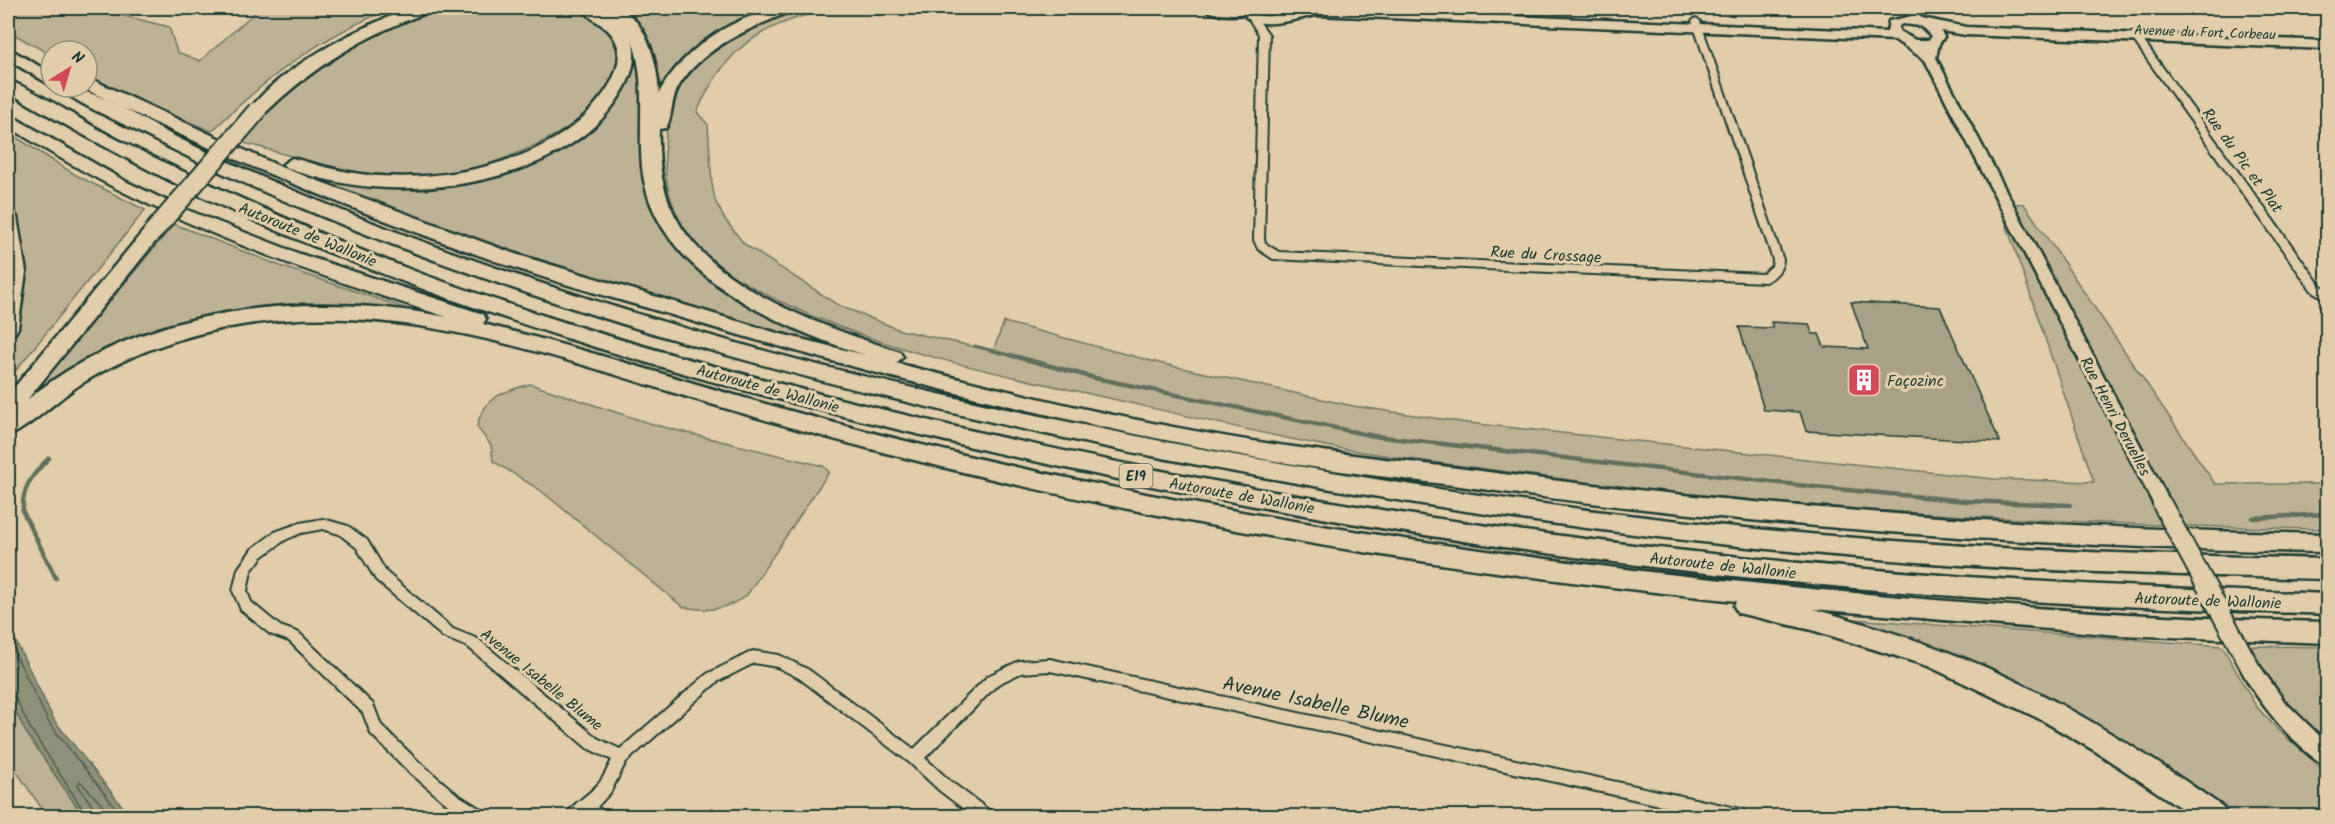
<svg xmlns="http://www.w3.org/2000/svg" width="2335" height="824" font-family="Kalam,sans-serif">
<rect width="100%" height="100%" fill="#e1ccab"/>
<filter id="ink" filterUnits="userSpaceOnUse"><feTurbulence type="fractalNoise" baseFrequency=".0167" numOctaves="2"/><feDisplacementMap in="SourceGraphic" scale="12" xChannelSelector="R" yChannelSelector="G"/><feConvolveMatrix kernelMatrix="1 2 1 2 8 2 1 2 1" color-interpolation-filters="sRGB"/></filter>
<g filter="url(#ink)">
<!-- green -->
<path fill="#beb296" stroke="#6e7865" stroke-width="1.5" d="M8 8H98L97 9 169 27 177 52 200 61 260 8H394C323 34 266 78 212 131L150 106 87 75V51H51V55L8 31Z
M444 8H571C591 15 609 26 616 49 635 116 496 167 447 174 370 186 313 161 241 142 257 124 273 104 291 88 332 51 390 20 444 8Z
M622 8H780L753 18 661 90C657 57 648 29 622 8Z
M804 8H833C762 25 727 44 697 112L708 125 712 184 715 200 724 218 744 244 838 305 900 330 993 351 1004 322 1159 363 1353 406 1468 423 1994 479 2094 482 1999 203 2024 204 2215 484H2327V529C2054 525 1781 510 1509 472 1443 463 1376 456 1311 443 1236 428 1161 410 1086 393 985 371 884 350 790 306 763 293 735 279 712 260 667 220 658 171 669 115 681 56 752 22 804 8Z
M623 26 638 48 664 227 680 251 696 265 885 361 687 306 517 252 261 160 324 178 372 186 535 161 620 93Z
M8 132 74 174 145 210 8 380V353L22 312 26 267 16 213 8 196Z
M174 224 283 267 435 318 336 306H301L266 307 222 315 22 407Z
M530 384 655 425 823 466 829 472 747 595C727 610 708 612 683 607L540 490 493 461 491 445 477 427C483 396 504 392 530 384Z
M1841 618 2222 646 2256 706 2278 730 2327 773V816H2225L2183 785Z
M2251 646 2327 647V746C2294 718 2270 685 2251 646Z
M8 695 25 731 83 816H47L8 759Z"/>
<!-- water -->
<path fill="#8f9079" stroke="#626f5d" stroke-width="1.5" d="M8 625 54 720 130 816H83L25 731 8 695Z"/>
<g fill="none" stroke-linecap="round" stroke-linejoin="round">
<!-- shore -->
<path stroke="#4c5e50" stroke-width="1.5" d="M8 639 49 723 122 816
M8 694 15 697 30 728 87 816
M95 816 93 807 78 785 80 781 112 816"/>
<!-- stream-far1 -->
<path stroke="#626f5d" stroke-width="3" d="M975 346 1016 357"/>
<!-- stream -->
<path stroke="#626f5d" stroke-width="4.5" d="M1010 355 1095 378 1374 436 1815 487 1966 501 2070 505
M49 458C33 474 21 488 23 512L56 578
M2253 518 2328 514"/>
</g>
<!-- building -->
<path fill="#a8a188" stroke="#1f3d34" stroke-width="1.5" d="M1851 302 1940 307 2000 442 1806 431 1800 412 1764 410 1739 327 1773 328 1771 322 1809 324 1812 334H1819L1824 347 1868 349Z"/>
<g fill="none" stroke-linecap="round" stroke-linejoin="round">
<defs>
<path id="street" d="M1900 8H1909L1927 22 1923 25 1920 24Z
M1251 13 1254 14 1269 35 1264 240 1266 244 1279 252 1763 274 1772 266 1773 260 1692 21 1696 18 1700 21 1783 260C1782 270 1775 278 1765 282L1273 259 1258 249 1254 240 1259 35 1247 16Z
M2137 35 2140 36 2320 285 2328 291V301L2312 291 2132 38Z
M323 519 348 526 367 540 386 572 453 629 478 639 597 738 620 749 707 674 753 651 779 655 809 670 914 749 988 676 1019 661 1050 659 1741 809 1746 811 1749 816H1710L1050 671 1021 673 998 684 925 758 950 781 990 811 993 816H973L940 791 910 763 799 678 777 667 754 663 717 682 626 762 610 793 597 807 603 811 605 816H566C569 806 592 793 600 782 605 775 608 767 612 760L587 748 468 647 443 637 376 580 357 548 339 534 323 529 301 533 285 540 262 557 251 571 247 591 251 602 280 626 299 633 373 704 381 725 418 761 458 795 484 811 487 816H466L448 805 408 771 371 734 363 713 289 641 270 634 241 610 233 591 238 569 252 549 275 532 300 523Z"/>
<path id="secondary" d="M1238 8H1250C1257 17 1267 18 1278 14L1282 8H1294L1292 12 1321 8 1887 32 1889 21 1912 16 1966 27 2328 41V49L1966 35 1941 31 1944 37 1939 44 1936 58 2171 504 2168 509 2162 511 2156 509 1925 60 1895 40 1317 15C1292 19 1254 35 1238 8ZM1902 24 1921 26 1932 37 1928 40H1915L1899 31V26Z
M2252 662 2259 665 2284 701 2328 744V766C2300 755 2255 698 2242 671L2245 665Z"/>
<path id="highway" d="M413 8H435L432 11C367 33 312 67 263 115L257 116 249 111C278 68 364 24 413 8Z
M583 8C593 8 610 4 619 8 649 23 657 64 659 93 683 48 742 8 794 8L792 11C752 27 705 46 680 84 670 100 673 117 666 128L659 129C658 159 661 187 674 214 712 290 825 327 900 352L903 357 896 363C1020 395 1146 425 1272 444 1342 454 1412 462 1481 471 1762 508 2044 529 2328 534V552C2044 548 1763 527 1482 489 1409 479 1335 472 1263 459 1061 422 862 373 665 313 610 297 553 282 498 262 356 212 216 155 81 87H87V79L93 80 283 168 515 254 777 333 865 355C778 327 652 272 642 167 638 124 647 82 632 40 639 65 627 87 612 107 563 170 464 191 388 188 353 187 319 179 286 168L283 164 292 158C317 165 342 172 368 175 443 183 549 164 598 101 610 87 622 66 618 47 612 24 590 23 583 8Z
M1203 8H1250L1252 10C1244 18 1211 16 1203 8Z
M8 48 51 73V85L8 60Z
M8 80C48 96 85 124 124 143 222 191 320 236 422 274 592 336 767 383 943 424 1275 502 1614 551 1954 576 2079 585 2203 590 2328 594V614C2203 610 2078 605 1954 596 1613 571 1274 519 942 440 688 380 434 307 199 195 133 163 70 128 8 92Z
M57 87C97 87 138 118 174 136 212 155 252 173 292 190 436 251 585 300 736 343 879 383 1025 414 1171 443 1406 488 1643 522 1881 540 2030 552 2179 555 2328 559V579C2178 575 2029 572 1880 559 1637 540 1396 504 1157 457 915 409 674 348 442 263 339 225 236 183 139 132 112 118 80 105 57 87Z
M8 114 125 181 182 208 300 254 483 314 486 319 483 324C575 346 664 375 755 401 842 426 931 448 1020 468 1299 529 1582 569 1867 594 2020 608 2174 619 2328 622V643L2119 635 1813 609C1878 627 1942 647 2003 675 2081 712 2153 758 2223 807L2227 816H2193L2095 751 2040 719 1928 666 1812 630 1738 613 1734 606 1736 601C1466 573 1195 530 930 464 843 443 757 418 671 392 546 353 417 310 284 320 214 325 141 346 81 384 60 397 28 429 8 436V395L145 229H159L161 233 159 237 27 400C141 305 306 290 447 317 290 267 147 216 8 126Z
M8 211 14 213 17 217 26 272 18 328 15 333 8 335Z"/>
</defs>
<!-- street casing -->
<use href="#street" stroke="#1f3d34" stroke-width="4"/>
<!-- secondary casing -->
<use href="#secondary" stroke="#1f3d34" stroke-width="5"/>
<!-- highway casing -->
<use href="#highway" stroke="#1f3d34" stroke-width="5"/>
<!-- street -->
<use href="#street" fill="#e1ccab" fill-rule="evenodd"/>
<!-- secondary -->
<use href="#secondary" fill="#e1ccab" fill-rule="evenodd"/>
<!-- highway -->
<use href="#highway" fill="#e1ccab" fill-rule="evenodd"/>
<defs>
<path id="secondary-bridge" d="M2162 504 2252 671"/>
<path id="highway-bridge" d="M152 233 257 111"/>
</defs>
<!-- secondary-bridge casing -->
<use href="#secondary-bridge" stroke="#1f3d34" stroke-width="22" stroke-linecap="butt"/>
<!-- highway-bridge casing -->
<use href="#highway-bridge" stroke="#1f3d34" stroke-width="22" stroke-linecap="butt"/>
<!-- secondary-bridge -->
<use href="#secondary-bridge" stroke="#e1ccab" stroke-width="18"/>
<!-- highway-bridge -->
<use href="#highway-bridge" stroke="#e1ccab" stroke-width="18"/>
</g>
</g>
<!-- icons -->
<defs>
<symbol id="building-square" viewBox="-11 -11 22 22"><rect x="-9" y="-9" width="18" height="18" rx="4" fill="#d1495b" stroke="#e1ccab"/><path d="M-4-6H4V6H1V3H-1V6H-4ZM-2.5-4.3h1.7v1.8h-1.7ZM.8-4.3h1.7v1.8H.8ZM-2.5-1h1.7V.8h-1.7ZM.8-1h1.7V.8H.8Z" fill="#fff"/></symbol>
</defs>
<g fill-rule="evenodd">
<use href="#building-square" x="1845" y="361" width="38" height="38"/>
</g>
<g text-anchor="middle" stroke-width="6" stroke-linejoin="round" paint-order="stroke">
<!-- far-street labels -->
<g font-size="14" fill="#1f3d34" stroke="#e1ccab">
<text transform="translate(2205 32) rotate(2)" y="5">Avenue du Fort Corbeau</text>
</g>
<!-- shield labels -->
<rect fill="#e1ccab" stroke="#596858" stroke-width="1.5" x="1119.5" y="464" width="33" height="24" rx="4.5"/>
<g font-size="15" font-weight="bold" fill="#1f3d34">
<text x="1136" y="481">E19</text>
</g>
<!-- street labels -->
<g font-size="16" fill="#1f3d34" stroke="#e1ccab">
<text transform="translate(2243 160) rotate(54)" y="6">Rue du Pic et Plat</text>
<text transform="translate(308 234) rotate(22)" y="6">Autoroute de Wallonie</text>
<text transform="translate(1546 254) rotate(3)" y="6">Rue du Crossage</text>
<text transform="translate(768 388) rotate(15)" y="6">Autoroute de Wallonie</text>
<text transform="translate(2116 416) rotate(62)" y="6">Rue Henri Deruelles</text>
<text transform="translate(1242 495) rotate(10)" y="6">Autoroute de Wallonie</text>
<text transform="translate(1723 565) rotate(6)" y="6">Autoroute de Wallonie</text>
<text transform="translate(2208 600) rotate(2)" y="6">Autoroute de Wallonie</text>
<text transform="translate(542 679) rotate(39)" y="6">Avenue Isabelle Blume</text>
</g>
<!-- poi labels -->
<g font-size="16" fill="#1f3d34" stroke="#e1ccab" text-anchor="start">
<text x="1887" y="386">Façozinc</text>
</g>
<!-- near-street labels -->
<g font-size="20" fill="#1f3d34" stroke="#e1ccab">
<text transform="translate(1316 702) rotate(12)" y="7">Avenue Isabelle Blume</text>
</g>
</g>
<!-- margin -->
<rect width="2335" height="824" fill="none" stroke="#e1ccab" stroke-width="30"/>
<rect x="15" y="15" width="2305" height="794" fill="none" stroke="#1f3d34" stroke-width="2" filter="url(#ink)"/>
<!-- north arrow -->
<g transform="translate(69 69) rotate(37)"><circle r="28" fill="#e1ccab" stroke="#93937b" stroke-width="1.5"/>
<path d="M0-4.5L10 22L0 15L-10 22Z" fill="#d1495b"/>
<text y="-9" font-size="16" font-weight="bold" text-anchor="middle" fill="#1f3d34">N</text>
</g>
</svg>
